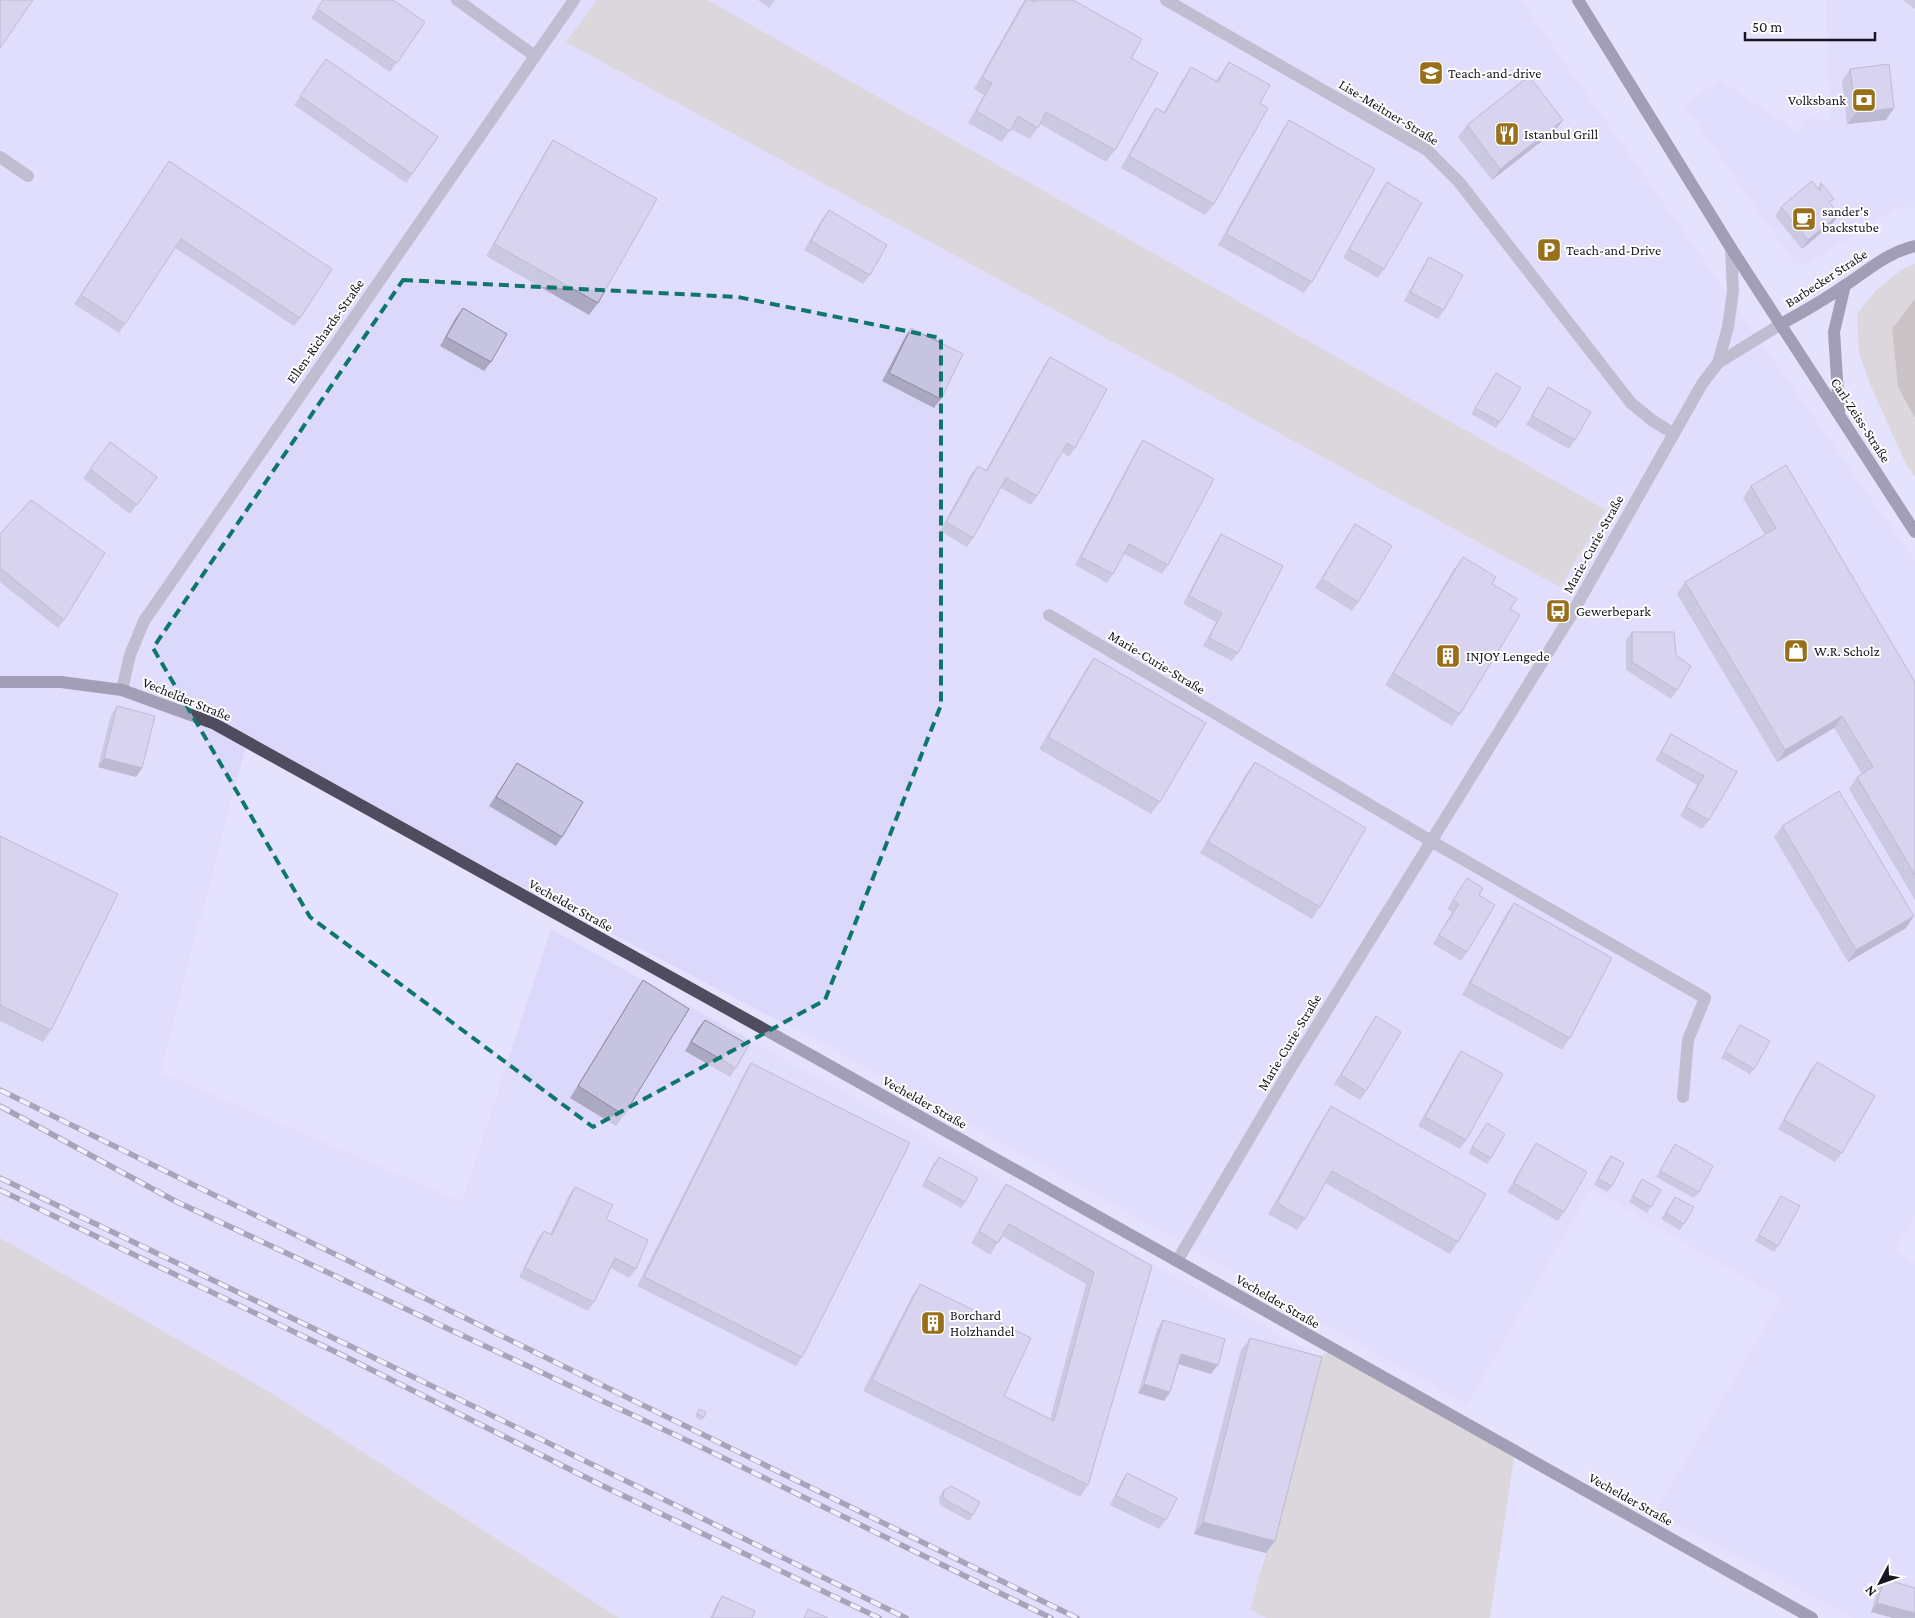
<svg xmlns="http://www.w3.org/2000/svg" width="1915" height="1618" font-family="'Crimson Pro',serif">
<rect width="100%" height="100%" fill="#e5e2fe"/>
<!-- built -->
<path fill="#dcd8fb" d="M0 0H1521L1915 561V1214L1895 1251 1915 1263V1618H1853L1655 1512 1782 1299 1591 1189 1467 1405 1166 1234 819 1042 247 742 160 1072 462 1201 551 929 1318 1356 1250 1608 1266 1618H619L273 1394 0 1238Z
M1826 0H1915V207H1899L1809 263 1795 264 1684 105 1721 80 1797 131 1805 118 1830 121Z"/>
<!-- green -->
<path fill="#d1c7b5" d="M597 0H707L1606 510 1560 587 566 42Z
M1915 264V299L1892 330 1898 387 1915 418V477L1906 464 1870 384 1859 353 1857 314 1877 289 1904 268Z
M0 1238 273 1394 619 1618H0Z
M1335 1351 1515 1451 1490 1618H1266L1250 1609 1266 1553 1313 1369 1318 1356Z"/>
<!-- water -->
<path fill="#ac9c82" d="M1915 299V418L1898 387 1892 329Z"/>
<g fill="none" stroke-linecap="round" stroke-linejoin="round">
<!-- minor -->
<path stroke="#92919c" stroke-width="12" d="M457 0 535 56
M1166 0 1427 150 1459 182 1631 403 1653 421 1673 433
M0 157 28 176
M1718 363 1728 327 1733 291 1731 248
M1049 615 1431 841 1705 998 1688 1040 1683 1097
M122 690 130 655 144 621 574 0
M1177 1261 1289 1071 1570 617 1702 384 1718 363 1781 324"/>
<!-- major -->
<path stroke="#4f4c60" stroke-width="12" d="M1578 0 1731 248 1915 532
M1781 324C1803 312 1824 300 1844 286 1867 271 1888 252 1915 246
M1839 411 1834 332 1845 285
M0 682H61L122 690 213 723 816 1058 1812 1618"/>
<defs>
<path id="rail" d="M0 1090 1077 1618
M0 1106 175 1201 701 1447 1051 1618
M0 1178 350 1346 906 1618
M0 1190 344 1356 601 1485 879 1618"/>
</defs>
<!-- rail casing -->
<use href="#rail" stroke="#5a5868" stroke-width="5.5"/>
<!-- rail -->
<use href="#rail" stroke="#fff" stroke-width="4" stroke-dasharray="11" stroke-linecap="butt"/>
</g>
<!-- wall -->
<path fill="#aba9c2" d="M323 0 425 22 390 72 311 18Z
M758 0H775L769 8Z
M1025 0 1033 1 1034 0H1073L1131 58 1115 150 1106 162 1040 124 1030 139 1011 129 1002 142 968 123 984 95 974 89 1019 9Z
M1903 0H1915V9Z
M326 59 438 137 406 183 294 105Z
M1229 62 1260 103 1214 204 1205 215 1121 168 1148 120 1156 108 1164 112 1183 79 1191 67 1216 81Z
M1850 69 1886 120 1847 124 1842 81Z
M1289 120 1312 282 1304 293 1218 245 1281 132Z
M1563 120 1555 131 1492 180 1458 137 1467 125Z
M553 140 598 303 589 315 486 256 545 152Z
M163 170 300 318 294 326 175 248 119 333 74 304Z
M1387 182 1384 269 1378 278 1343 258 1381 191Z
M1821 183 1830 203 1833 223 1802 249 1775 216 1781 207 1818 188Z
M829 210 870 275 863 284 804 250 822 219Z
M1429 257 1444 310 1438 319 1404 301 1423 266Z
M463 308 491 362 484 371 440 346 456 317Z
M911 328 941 399 934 408 882 381 905 337Z
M1050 357 1075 448 1069 457 1062 452 1037 496 1031 505 1001 488 973 538 967 547 940 531 971 474 978 466 986 470 1044 366Z
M1496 373 1500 422 1496 428 1471 414Z
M1548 387 1575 440 1569 449 1526 425 1542 396Z
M1143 440 1168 565 1162 574 1124 554 1113 574 1107 583 1075 565 1137 449Z
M90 469 151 486 130 514 83 478Z
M1751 486 1915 682V900L1849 789 1857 777 1862 774 1834 728 1777 762 1677 594 1685 582 1765 535 1743 498Z
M1355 524 1358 602 1352 611 1315 588 1349 533Z
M0 534 64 620 58 628 0 582Z
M1221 534 1238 653 1232 661 1203 646 1216 622 1183 604 1215 543Z
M1463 557 1492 584 1510 609 1460 714 1452 726 1385 685 1454 569Z
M1632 632 1677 690 1671 699 1626 670V640Z
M1094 658 1160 802 1151 814 1039 749 1086 669Z
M117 706 142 768 136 777 98 767 111 715Z
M1671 734 1737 772 1709 820 1702 829 1680 816 1697 785 1655 760Z
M1255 762 1320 907 1312 919 1200 853 1246 774Z
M517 763 562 837 556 846 489 806Z
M1782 826 1906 928 1848 962 1774 837Z
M0 836 51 1030 43 1042 0 1021Z
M1467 878 1479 895 1467 952 1461 961 1433 944 1452 912 1447 909Z
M1514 903 1570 1038 1562 1050 1462 995 1506 914Z
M643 980 624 1115 616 1126 570 1098 635 992Z
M1376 1016 1366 1091 1360 1100 1334 1084 1370 1025Z
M705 1020 736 1068 730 1077 685 1051 698 1028Z
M1740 1025 1754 1069 1750 1074 1721 1058Z
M1461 1051 1466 1140 1460 1149 1418 1126 1455 1060Z
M1817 1062 1842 1153 1835 1162 1778 1129 1810 1071Z
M751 1063 802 1357 796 1366 637 1286 745 1072Z
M1331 1106 1458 1242 1450 1254 1325 1183 1305 1219 1297 1230 1268 1214 1323 1118Z
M1487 1123 1491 1158 1487 1164 1468 1153Z
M1536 1143 1564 1212 1558 1221 1507 1192 1530 1152Z
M1675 1144 1699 1192 1694 1198 1656 1177Z
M1611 1156 1612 1186 1608 1192 1594 1185 1606 1162Z
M939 1157 965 1202 961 1208 922 1186 934 1163Z
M1642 1179 1651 1207 1647 1213 1629 1202Z
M1006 1184 1152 1266 1088 1485 1080 1497 863 1391 912 1296 920 1284 1004 1396 1050 1419 1086 1284 1002 1236 990 1255 971 1243 998 1196Z
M575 1187 606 1219 636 1269 629 1278 611 1268 594 1302 588 1311 519 1277 537 1240 544 1231 550 1234 569 1195Z
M1781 1196 1778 1246 1774 1252 1755 1241 1777 1202Z
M1675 1197 1684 1224 1680 1230 1661 1219Z
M1163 1320 1211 1374 1179 1364 1170 1392 1164 1401 1138 1393 1157 1329Z
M1250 1338 1275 1541 1266 1553 1194 1534 1241 1350Z
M699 1409 704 1417 702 1420 695 1417Z
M1127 1473 1166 1520 1159 1529 1110 1505 1121 1482Z
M943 1491 973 1515 969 1521 940 1505 939 1497Z
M1884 1579 1915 1618H1893L1871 1612 1878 1588Z
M722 1596 752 1618H710L716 1605Z"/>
<!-- shaded-wall -->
<path fill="#8b899e" d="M1894 108 1886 120 1847 124 1856 113Z
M1563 120 1555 131 1492 180 1500 169Z
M1839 214 1833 223 1802 249 1808 240Z
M1842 716 1834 728 1777 762 1785 750Z
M104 758 142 768 136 777 98 767Z
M1914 916 1906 928 1848 962 1856 950Z
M1181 1354 1218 1365 1211 1374 1175 1363Z
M1144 1384 1170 1392 1164 1401 1138 1393Z
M1203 1522 1275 1541 1266 1553 1194 1534Z
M1877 1603 1915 1613V1618H1893L1871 1612Z"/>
<!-- building -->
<path fill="#c7c4e1" stroke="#8b899e" d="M0 0H33L0 48Z
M323 0H393L425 22 397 63 317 9Z
M1026 0H1031L1035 2 1036 0H1073L1142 39 1131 58 1158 73 1115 150 1046 112 1038 128 1018 116 1010 131 976 111 992 83 982 78Z
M326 59 438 137 412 174 300 96Z
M1229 62 1270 85 1260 103 1268 108 1214 204 1129 156 1156 108 1165 113 1191 67 1218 82Z
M1889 64 1894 108 1856 113 1850 69Z
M1529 76 1563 120 1500 169 1467 125Z
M1289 120 1375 169 1312 282 1226 234Z
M553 140 657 199 598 303 494 244Z
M169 161 332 269 300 318 181 239 125 324 81 295Z
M1812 181 1820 191 1821 183 1834 199 1829 202 1839 214 1808 240 1781 207Z
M1387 182 1422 203 1384 269 1349 249Z
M829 210 887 245 870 275 811 241Z
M1429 257 1463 275 1444 310 1410 292Z
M463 308 507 334 491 362 446 337Z
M911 328 963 354 941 399 889 373Z
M1050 357 1107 389 1075 448 1067 443 1037 496 1006 478 973 538 946 522 978 466 987 471Z
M1496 373 1521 388 1500 422 1475 408Z
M1548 387 1591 412 1575 440 1532 416Z
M1143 440 1214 479 1168 565 1129 544 1113 574 1081 557Z
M110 442 157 477 137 505 90 469Z
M1786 465 1915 682V875L1857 777 1873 767 1842 716 1785 750 1685 582 1776 528 1751 486Z
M31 500 105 553 64 620 0 568V534Z
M1355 524 1392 546 1358 602 1322 579Z
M1221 534 1283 566 1238 653 1209 638 1222 613 1189 596Z
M1463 557 1496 577 1492 584 1517 599 1510 609 1520 615 1460 714 1393 673Z
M1632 632H1674L1676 655 1691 666 1677 690 1632 662Z
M1094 658 1206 723 1160 802 1048 737Z
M117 706 155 716 142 768 104 758Z
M1671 734 1737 772 1709 820 1686 807 1704 776 1661 752Z
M1255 762 1366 828 1320 907 1208 842Z
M517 763 583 802 562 837 496 797Z
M1839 791 1914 916 1856 950 1782 826Z
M0 836 118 894 51 1030 0 1005Z
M1467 878 1483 888 1479 895 1495 905 1467 952 1439 935 1459 904 1453 900Z
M1514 903 1612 958 1570 1038 1470 983Z
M643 980 689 1009 624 1115 578 1086Z
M1376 1016 1401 1032 1366 1091 1341 1075Z
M705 1020 749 1045 736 1068 691 1042Z
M1740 1025 1770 1041 1754 1069 1725 1052Z
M1461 1051 1503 1074 1466 1140 1425 1117Z
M1817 1062 1875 1096 1842 1153 1784 1120Z
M751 1063 910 1143 802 1357 644 1277Z
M1331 1106 1486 1194 1458 1242 1332 1171 1305 1219 1277 1203Z
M1487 1123 1505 1134 1491 1158 1472 1147Z
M1536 1143 1587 1172 1564 1212 1514 1183Z
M1675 1144 1713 1166 1699 1192 1660 1171Z
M1611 1156 1624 1163 1612 1186 1598 1179Z
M939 1157 978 1178 965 1202 926 1180Z
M1642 1179 1661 1190 1651 1207 1633 1196Z
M1006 1184 1152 1266 1088 1485 872 1380 920 1284 1031 1338 1004 1396 1054 1421 1094 1272 1009 1224 998 1243 979 1231Z
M575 1187 613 1205 606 1219 648 1240 636 1269 615 1258 594 1302 525 1268 544 1231 552 1235Z
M1781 1196 1800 1206 1778 1246 1759 1235Z
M1675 1197 1694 1207 1684 1224 1666 1213Z
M1163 1320 1225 1339 1218 1365 1181 1354 1170 1392 1144 1384Z
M1250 1338 1322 1357 1275 1541 1203 1522Z
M699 1409 706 1412 704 1417 697 1414Z
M1127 1473 1177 1498 1166 1520 1116 1496Z
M951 1486 980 1502 973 1515 944 1499 943 1491Z
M1884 1579 1915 1588V1613L1877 1603Z
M722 1596 755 1611 752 1618H712Z
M808 1609 828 1618H804Z"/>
<!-- marked area -->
<path d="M0 0H1915V1618H0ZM403 280 738 297 941 338V705L825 1000 593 1127 310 917 153 648Z" fill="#e5e2fe" fill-opacity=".55" fill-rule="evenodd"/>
<path fill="none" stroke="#0f766e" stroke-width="4" stroke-dasharray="10 6" stroke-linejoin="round" d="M403 280 738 297 941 338V705L825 1000 593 1127 310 917 153 648Z"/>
<!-- icons -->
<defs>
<symbol id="school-square" viewBox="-11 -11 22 22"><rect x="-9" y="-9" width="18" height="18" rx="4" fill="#986f1b" stroke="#fff"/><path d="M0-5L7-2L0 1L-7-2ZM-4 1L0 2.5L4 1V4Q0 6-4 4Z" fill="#fff"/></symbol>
<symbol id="bank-square" viewBox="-11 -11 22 22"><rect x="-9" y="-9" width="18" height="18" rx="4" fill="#986f1b" stroke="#fff"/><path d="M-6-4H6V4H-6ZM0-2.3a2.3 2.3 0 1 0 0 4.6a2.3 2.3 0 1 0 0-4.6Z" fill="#fff"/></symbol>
<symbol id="restaurant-square" viewBox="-11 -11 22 22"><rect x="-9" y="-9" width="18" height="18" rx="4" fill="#986f1b" stroke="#fff"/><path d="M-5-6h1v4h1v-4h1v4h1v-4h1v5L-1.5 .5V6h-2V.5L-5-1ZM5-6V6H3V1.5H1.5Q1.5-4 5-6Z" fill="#fff"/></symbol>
<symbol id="cafe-square" viewBox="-11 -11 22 22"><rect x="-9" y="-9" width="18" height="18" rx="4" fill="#986f1b" stroke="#fff"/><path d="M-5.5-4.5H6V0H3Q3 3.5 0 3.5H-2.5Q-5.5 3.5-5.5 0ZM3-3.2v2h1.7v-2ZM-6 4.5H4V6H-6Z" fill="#fff"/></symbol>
<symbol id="parking-square" viewBox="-11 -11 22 22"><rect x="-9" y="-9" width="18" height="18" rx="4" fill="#986f1b" stroke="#fff"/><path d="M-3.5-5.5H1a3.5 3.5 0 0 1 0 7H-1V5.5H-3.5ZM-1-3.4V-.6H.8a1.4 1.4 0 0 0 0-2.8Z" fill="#fff"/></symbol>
<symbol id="bus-square" viewBox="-11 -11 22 22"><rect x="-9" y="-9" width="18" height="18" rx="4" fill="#986f1b" stroke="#fff"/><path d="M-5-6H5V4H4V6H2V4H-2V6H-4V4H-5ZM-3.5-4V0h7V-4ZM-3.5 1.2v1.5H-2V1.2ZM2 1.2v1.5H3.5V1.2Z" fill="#fff"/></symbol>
<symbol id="shop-square" viewBox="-11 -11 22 22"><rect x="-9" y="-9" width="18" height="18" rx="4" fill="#986f1b" stroke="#fff"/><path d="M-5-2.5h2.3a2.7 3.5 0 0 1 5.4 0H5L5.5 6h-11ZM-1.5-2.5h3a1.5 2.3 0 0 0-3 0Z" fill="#fff"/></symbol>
<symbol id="building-square" viewBox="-11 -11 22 22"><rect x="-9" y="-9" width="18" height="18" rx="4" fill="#986f1b" stroke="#fff"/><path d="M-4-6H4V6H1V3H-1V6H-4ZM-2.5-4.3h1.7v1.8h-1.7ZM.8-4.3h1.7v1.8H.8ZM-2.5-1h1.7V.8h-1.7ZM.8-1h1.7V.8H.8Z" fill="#fff"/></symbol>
</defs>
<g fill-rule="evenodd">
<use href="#school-square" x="1417" y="59" width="28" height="28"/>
<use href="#bank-square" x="1850" y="86" width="28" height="28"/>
<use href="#restaurant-square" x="1493" y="120" width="28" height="28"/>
<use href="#cafe-square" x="1790" y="205" width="28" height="28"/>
<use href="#parking-square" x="1535" y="236" width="28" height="28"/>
<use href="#bus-square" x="1544" y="597" width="28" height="28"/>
<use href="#shop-square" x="1782" y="637" width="28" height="28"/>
<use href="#building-square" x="1434" y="642" width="28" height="28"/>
<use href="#building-square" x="919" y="1309" width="28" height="28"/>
</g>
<g text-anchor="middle" stroke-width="4" stroke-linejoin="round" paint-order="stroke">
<!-- poi labels -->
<g font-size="14" fill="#171620" stroke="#fff" text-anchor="start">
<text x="1448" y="78">Teach-and-drive</text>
<text x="1846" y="105" text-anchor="end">Volksbank</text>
<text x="1524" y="139">Istanbul Grill</text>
<text x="1822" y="216">sander's<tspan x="1822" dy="16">backstube</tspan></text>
<text x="1566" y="255">Teach-and-Drive</text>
<text x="1576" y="616">Gewerbepark</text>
<text x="1814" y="656">W.R. Scholz</text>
<text x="1466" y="661">INJOY Lengede</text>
<text x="950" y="1320">Borchard<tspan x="950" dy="16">Holzhandel</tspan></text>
</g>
<!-- street labels -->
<g font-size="14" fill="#171620" stroke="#fff">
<text transform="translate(1389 112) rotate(31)" y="5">Lise-Meitner-Straße</text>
<text transform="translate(1826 278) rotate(-33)" y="5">Barbecker Straße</text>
<text transform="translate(325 331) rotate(-55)" y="5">Ellen-Richards-Straße</text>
<text transform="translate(1861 420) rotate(57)" y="5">Carl-Zeiss-Straße</text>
<text transform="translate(1593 544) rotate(-61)" y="5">Marie-Curie-Straße</text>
<text transform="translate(1157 662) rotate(31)" y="5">Marie-Curie-Straße</text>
<text transform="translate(187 699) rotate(22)" y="5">Vechelder Straße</text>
<text transform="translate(571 905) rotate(29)" y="5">Vechelder Straße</text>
<text transform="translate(1289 1042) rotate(-59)" y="5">Marie-Curie-Straße</text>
<text transform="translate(925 1102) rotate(29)" y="5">Vechelder Straße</text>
<text transform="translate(1278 1301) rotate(30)" y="5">Vechelder Straße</text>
<text transform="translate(1631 1499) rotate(29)" y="5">Vechelder Straße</text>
</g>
</g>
<!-- north arrow -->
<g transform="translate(1880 1583) rotate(229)" stroke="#ffffff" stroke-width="4" paint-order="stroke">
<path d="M0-4L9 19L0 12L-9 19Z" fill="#171620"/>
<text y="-8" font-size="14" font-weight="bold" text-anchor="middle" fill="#171620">N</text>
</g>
<!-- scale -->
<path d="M1745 32v8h130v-8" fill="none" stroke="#171620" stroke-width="2.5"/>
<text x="1752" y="32" font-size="15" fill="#171620" stroke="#ffffff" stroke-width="4" paint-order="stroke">50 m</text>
</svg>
